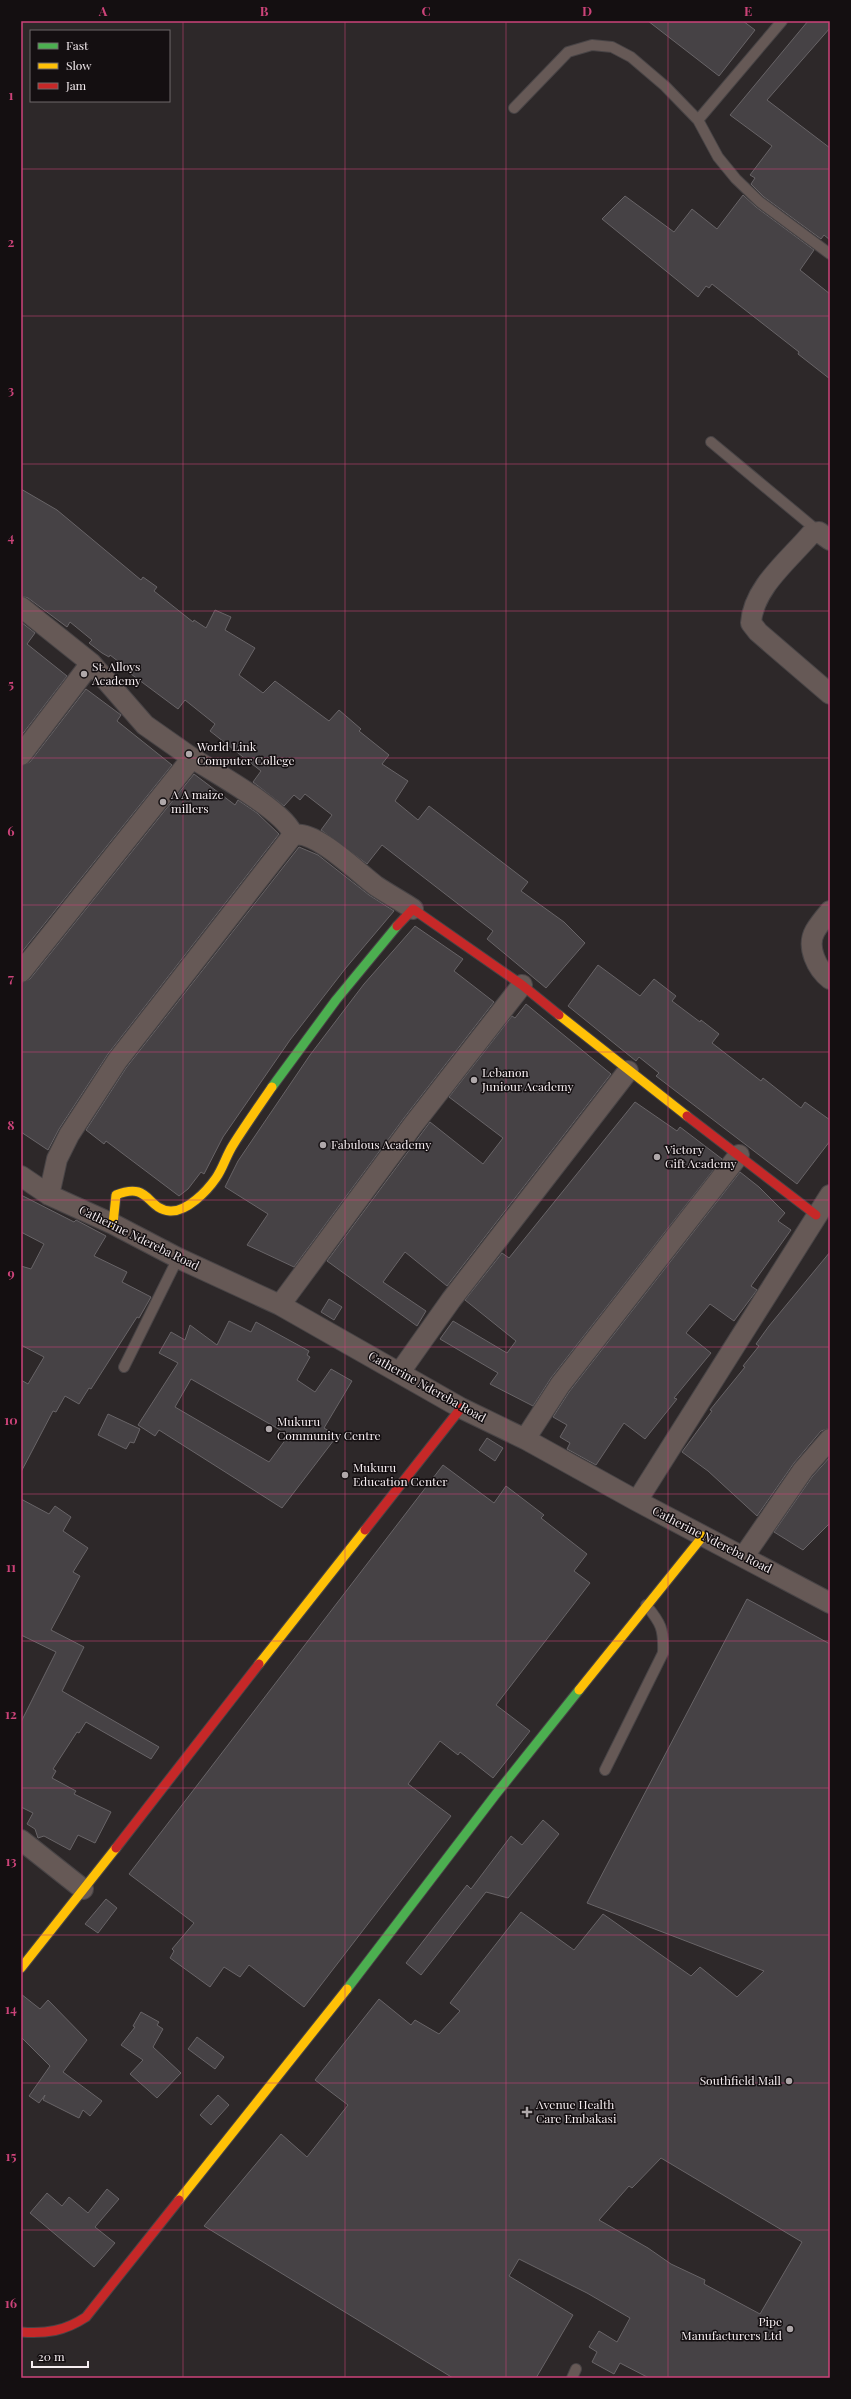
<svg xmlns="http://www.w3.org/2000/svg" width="851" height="2399" font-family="'Playfair Display',serif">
<rect width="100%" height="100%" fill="#2d2829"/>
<!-- building -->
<path fill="#464245" stroke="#686467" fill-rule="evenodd" d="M648 21H743L755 30 719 76Z
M808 21H830V28L767 100 830 148V240L824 235 821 239 764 197 751 184 755 178 750 175 772 146 730 115Z
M743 195 756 207 814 250 800 270 830 294V379L798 354 799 352 712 284 709 288 706 286 698 297 602 219 625 196 674 232 692 209 717 229Z
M21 489 57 510 141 580 143 577 157 587 154 591 193 622 194 620 206 628 215 610 231 617 225 630 255 648 239 675 263 693 275 681 329 721 339 710 361 729 359 731 389 755 382 764 408 781 395 801 418 820 429 806 528 882 521 891 564 922 585 943 546 988 487 939 493 931 382 845 367 864 321 830 332 815 305 794 300 800 294 795 284 806 253 782 261 771 210 731 215 724 185 700 178 709 131 674 132 672 110 655 109 657 102 653 89 643 92 640 70 622 67 627 28 598 21 596Z
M21 622 35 633 27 644 67 676 21 736Z
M86 689 121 715 117 721 172 765 21 953V766L30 762Z
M194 774 235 805 238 800 257 813 279 834 108 1054 59 1129 48 1150 21 1132V983L30 979Z
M299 847 318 855 369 895 394 911 345 969 290 1040 223 1137 204 1174 201 1172 188 1189 179 1196 106 1141 104 1144 86 1130 126 1068Z
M415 926 463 959 454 971 494 1002 404 1118 294 1267 247 1245 268 1214 225 1187 238 1161 310 1055 364 984Z
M598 965 640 996 654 979 676 996 672 1001 700 1022 701 1020 719 1034 712 1043 761 1081 763 1078 801 1108 805 1102 830 1120V1141L797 1184 656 1076 659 1073 639 1057 636 1061 568 1006Z
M526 1004 611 1074 447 1286 405 1252 383 1282 426 1311 417 1326 327 1261 430 1122 483 1164 503 1138 449 1097 512 1016 515 1018Z
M635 1102 677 1131 680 1127 722 1159 551 1378 533 1406 490 1384 498 1373 440 1339 453 1321 507 1353 516 1341 465 1300 502 1253 509 1258Z
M740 1172 759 1187 785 1213 778 1221 791 1230 751 1286 757 1290 734 1321 710 1304 686 1333 711 1353 674 1398 677 1399 645 1439 624 1423 596 1465 567 1449 570 1443 560 1437 567 1425 553 1417 569 1392Z
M21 1195 74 1222 76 1220 106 1236 94 1256 127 1272 122 1282 151 1297 139 1318 137 1317 91 1389 89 1388 79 1404 65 1396 56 1412 53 1411 21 1472V1380L28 1384 44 1357 21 1345V1266L31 1269 44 1244 21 1232Z
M830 1252V1428L821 1431 794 1463 757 1516 708 1471 682 1452 712 1411 710 1410 745 1367 743 1366 759 1346 756 1344 769 1326Z
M329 1299 342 1307 334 1320 321 1312Z
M229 1321 251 1332 256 1322 309 1351 307 1355 310 1357 297 1380 315 1392 331 1369 352 1381 324 1428 337 1436 282 1508 159 1430 155 1436 138 1425 178 1363 159 1353 171 1332 185 1340 190 1325 217 1345ZM191 1379 289 1435 269 1462 175 1407Z
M108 1414 140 1429 134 1443 130 1442 126 1449 98 1435Z
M487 1438 503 1448 495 1461 479 1450Z
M830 1457V1523L803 1550 774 1532 812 1477Z
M443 1465 494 1503 506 1486 544 1515 541 1518 587 1554 574 1571 590 1583 496 1705 530 1731 493 1778 460 1752 458 1755 440 1741 408 1784 451 1816 304 2007 249 1965 240 1977 224 1967 210 1987 170 1958 174 1951 172 1949 194 1923 129 1874Z
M21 1499 49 1514 55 1506 71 1517 63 1531 88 1548 73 1572 80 1576 51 1630 84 1647 62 1691 159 1747 151 1759 86 1722 79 1733 77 1732 53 1769 56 1771 52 1778 76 1791 74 1794 111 1812 95 1843 78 1835 70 1850 44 1836 38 1838 35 1829 27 1824 33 1813 21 1807V1722L56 1652 21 1635Z
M747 1599 830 1644V2378H649L620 2363 614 2374 592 2362 597 2352 589 2347 599 2331 617 2342 630 2318 587 2293 519 2259 509 2276 573 2315 536 2378H453L204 2226 281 2134 307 2157 348 2105 315 2080 379 1999 411 2025 415 2020 439 2034 460 2011 450 2003 521 1912 574 1950 603 1914 691 1976 700 1967 737 1997 764 1971 587 1903ZM661 2158 802 2242 760 2314 704 2284 705 2280 671 2264 648 2248 599 2220 629 2186 632 2188Z
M543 1820 559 1834 508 1898 486 1892 421 1975 406 1963 467 1885 471 1889 511 1836 522 1845Z
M106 1899 117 1908 98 1933 85 1924Z
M21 1994 40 2009 48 2000 87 2040 63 2072 102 2101 90 2116 83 2110 79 2118 43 2100 45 2095 39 2103 29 2096 50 2066 21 2037Z
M141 2012 159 2022 157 2025 163 2029 153 2047 181 2073 157 2098 130 2074 143 2060 121 2045 135 2027 133 2026Z
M197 2037 224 2057 215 2069 188 2049Z
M218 2095 229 2105 211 2125 200 2115Z
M107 2189 119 2199 95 2227 115 2243 94 2267 30 2213 47 2193 62 2206 69 2197 88 2213Z"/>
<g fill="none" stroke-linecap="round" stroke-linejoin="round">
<defs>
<path id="lane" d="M514 108 568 52 592 45 612 47 631 57 665 86 698 120 718 157 736 179 760 202 830 254
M698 120 782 21
M711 442 819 532
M124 1367 178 1258
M605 1770 663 1653C664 1629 661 1623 646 1605
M572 2378 576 2369"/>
<path id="street" d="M830 540 819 532 811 534C789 560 753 588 751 623L758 632 830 694
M21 607 91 663 145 725 192 758 21 972
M21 755 91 663
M192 758C214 772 287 812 293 835
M830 911C825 917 819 924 815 931 806 947 817 969 830 979
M21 1176 49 1195 113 1224 178 1258 280 1305 461 1408 525 1439 637 1501 830 1603
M49 1195 57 1159 69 1135 117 1061 293 835C316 830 357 872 376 886 388 894 401 901 413 909
M280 1305 413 1125 522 985
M400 1372 451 1300 628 1071
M525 1439 560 1385 739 1155
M637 1501 830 1195
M744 1556 803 1470 830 1439
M21 1840 83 1889"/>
<path id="fast" d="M272 1087 336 1000 397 926
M347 1989 496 1794 579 1690"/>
<path id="slow" d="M559 1015 687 1116
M113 1224 116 1195C150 1181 146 1209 170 1211 187 1212 207 1191 216 1178 223 1168 226 1156 233 1145 245 1126 259 1106 272 1087
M259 1664 365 1530
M579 1690 703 1536
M21 1968 116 1848
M179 2200 347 1989"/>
<path id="jam" d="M397 926 413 909 522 985 559 1015
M687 1116 816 1215
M365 1530 461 1408
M116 1848 259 1664
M21 2332C46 2334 65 2331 86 2317L179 2200"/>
</defs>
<!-- lane casing -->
<use href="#lane" stroke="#484446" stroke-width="12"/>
<!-- street casing -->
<use href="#street" stroke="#484446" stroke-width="22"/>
<!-- fast casing -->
<use href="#fast" stroke="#484446" stroke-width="11"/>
<!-- slow casing -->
<use href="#slow" stroke="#484446" stroke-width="11"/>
<!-- jam casing -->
<use href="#jam" stroke="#484446" stroke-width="11"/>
<!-- lane -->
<use href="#lane" stroke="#665956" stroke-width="10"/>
<!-- street -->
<use href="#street" stroke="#665956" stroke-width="20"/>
<!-- fast -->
<use href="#fast" stroke="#4caf50" stroke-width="9"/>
<!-- slow -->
<use href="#slow" stroke="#ffc107" stroke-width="9"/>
<!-- jam -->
<use href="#jam" stroke="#c62828" stroke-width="9"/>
</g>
<!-- grid -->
<path fill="none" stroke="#cc4379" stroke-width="1" stroke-opacity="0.55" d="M183 21V2378M345 21V2378M506 21V2378M668 21V2378M21 169H830M21 316H830M21 464H830M21 611H830M21 758H830M21 905H830M21 1052H830M21 1200H830M21 1347H830M21 1494H830M21 1641H830M21 1788H830M21 1935H830M21 2083H830M21 2230H830"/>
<!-- markers -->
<g fill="#afa8aa" stroke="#140f11" stroke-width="1.5">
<circle cx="84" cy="674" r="4"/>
<circle cx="189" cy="754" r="4"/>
<circle cx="163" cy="802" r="4"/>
<circle cx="474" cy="1080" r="4"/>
<circle cx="323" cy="1145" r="4"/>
<circle cx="657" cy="1157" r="4"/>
<circle cx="269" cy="1429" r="4"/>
<circle cx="345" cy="1475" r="4"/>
<circle cx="789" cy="2081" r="4"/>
<path d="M525 2106h4v4h4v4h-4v4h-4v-4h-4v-4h4z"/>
<circle cx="790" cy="2329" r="4"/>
</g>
<g text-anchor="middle" stroke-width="3" stroke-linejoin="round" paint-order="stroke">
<!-- poi labels -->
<g font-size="12" fill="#f5edf0" stroke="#140f11" text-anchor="start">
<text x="92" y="671">St. Alloys<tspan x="92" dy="14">Academy</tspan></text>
<text x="197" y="751">World Link<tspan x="197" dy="14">Computer College</tspan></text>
<text x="171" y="799">A A maize<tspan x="171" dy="14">millers</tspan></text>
<text x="482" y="1077">Lebanon<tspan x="482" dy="14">Juniour Academy</tspan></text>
<text x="331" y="1149">Fabulous Academy</text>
<text x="665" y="1154">Victory<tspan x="665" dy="14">Gift Academy</tspan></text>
<text x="277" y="1426">Mukuru<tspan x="277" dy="14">Community Centre</tspan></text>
<text x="353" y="1472">Mukuru<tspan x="353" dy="14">Education Center</tspan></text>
<text x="781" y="2085" text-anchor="end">Southfield Mall</text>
<text x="536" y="2109">Avenue Health<tspan x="536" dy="14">Care Embakasi</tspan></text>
<text x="782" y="2326" text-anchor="end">Pipe<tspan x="782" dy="14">Manufacturers Ltd</tspan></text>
</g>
<!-- street labels -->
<g font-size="12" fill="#f5edf0" stroke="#140f11">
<text transform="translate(139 1238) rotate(26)" y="4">Catherine Ndereba Road</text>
<text transform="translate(427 1387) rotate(29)" y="4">Catherine Ndereba Road</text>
<text transform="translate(712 1540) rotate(27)" y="4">Catherine Ndereba Road</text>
</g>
</g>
<!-- border -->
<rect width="851" height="2399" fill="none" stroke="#140f11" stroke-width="44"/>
<!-- legend -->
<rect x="30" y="30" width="140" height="72" fill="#140f11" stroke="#6e686a"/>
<rect x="38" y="43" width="20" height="6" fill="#4caf50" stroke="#6e686a"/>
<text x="66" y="50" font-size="12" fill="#f5edf0">Fast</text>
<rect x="38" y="63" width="20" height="6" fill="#ffc107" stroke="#6e686a"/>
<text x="66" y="70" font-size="12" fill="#f5edf0">Slow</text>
<rect x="38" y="83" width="20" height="6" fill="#c62828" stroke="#6e686a"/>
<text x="66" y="90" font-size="12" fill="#f5edf0">Jam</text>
<!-- scale -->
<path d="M32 2361v6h56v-6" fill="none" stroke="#f5edf0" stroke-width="2"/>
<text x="38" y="2361" font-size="12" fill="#f5edf0" stroke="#140f11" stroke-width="3" paint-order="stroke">20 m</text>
<rect x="22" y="22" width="807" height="2355" fill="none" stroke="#cc4379" stroke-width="1.5"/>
<g font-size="13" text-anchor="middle" font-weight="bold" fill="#cc4379">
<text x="103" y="16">A</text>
<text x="264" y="16">B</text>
<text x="426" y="16">C</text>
<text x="587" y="16">D</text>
<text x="748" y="16">E</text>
<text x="11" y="100">1</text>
<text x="11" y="247">2</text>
<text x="11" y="395">3</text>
<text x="11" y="542">4</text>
<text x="11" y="689">5</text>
<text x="11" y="836">6</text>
<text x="11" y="983">7</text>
<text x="11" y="1130">8</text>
<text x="11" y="1278">9</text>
<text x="11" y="1425">10</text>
<text x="11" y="1572">11</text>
<text x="11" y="1719">12</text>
<text x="11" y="1866">13</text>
<text x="11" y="2014">14</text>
<text x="11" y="2161">15</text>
<text x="11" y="2308">16</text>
</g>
</svg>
